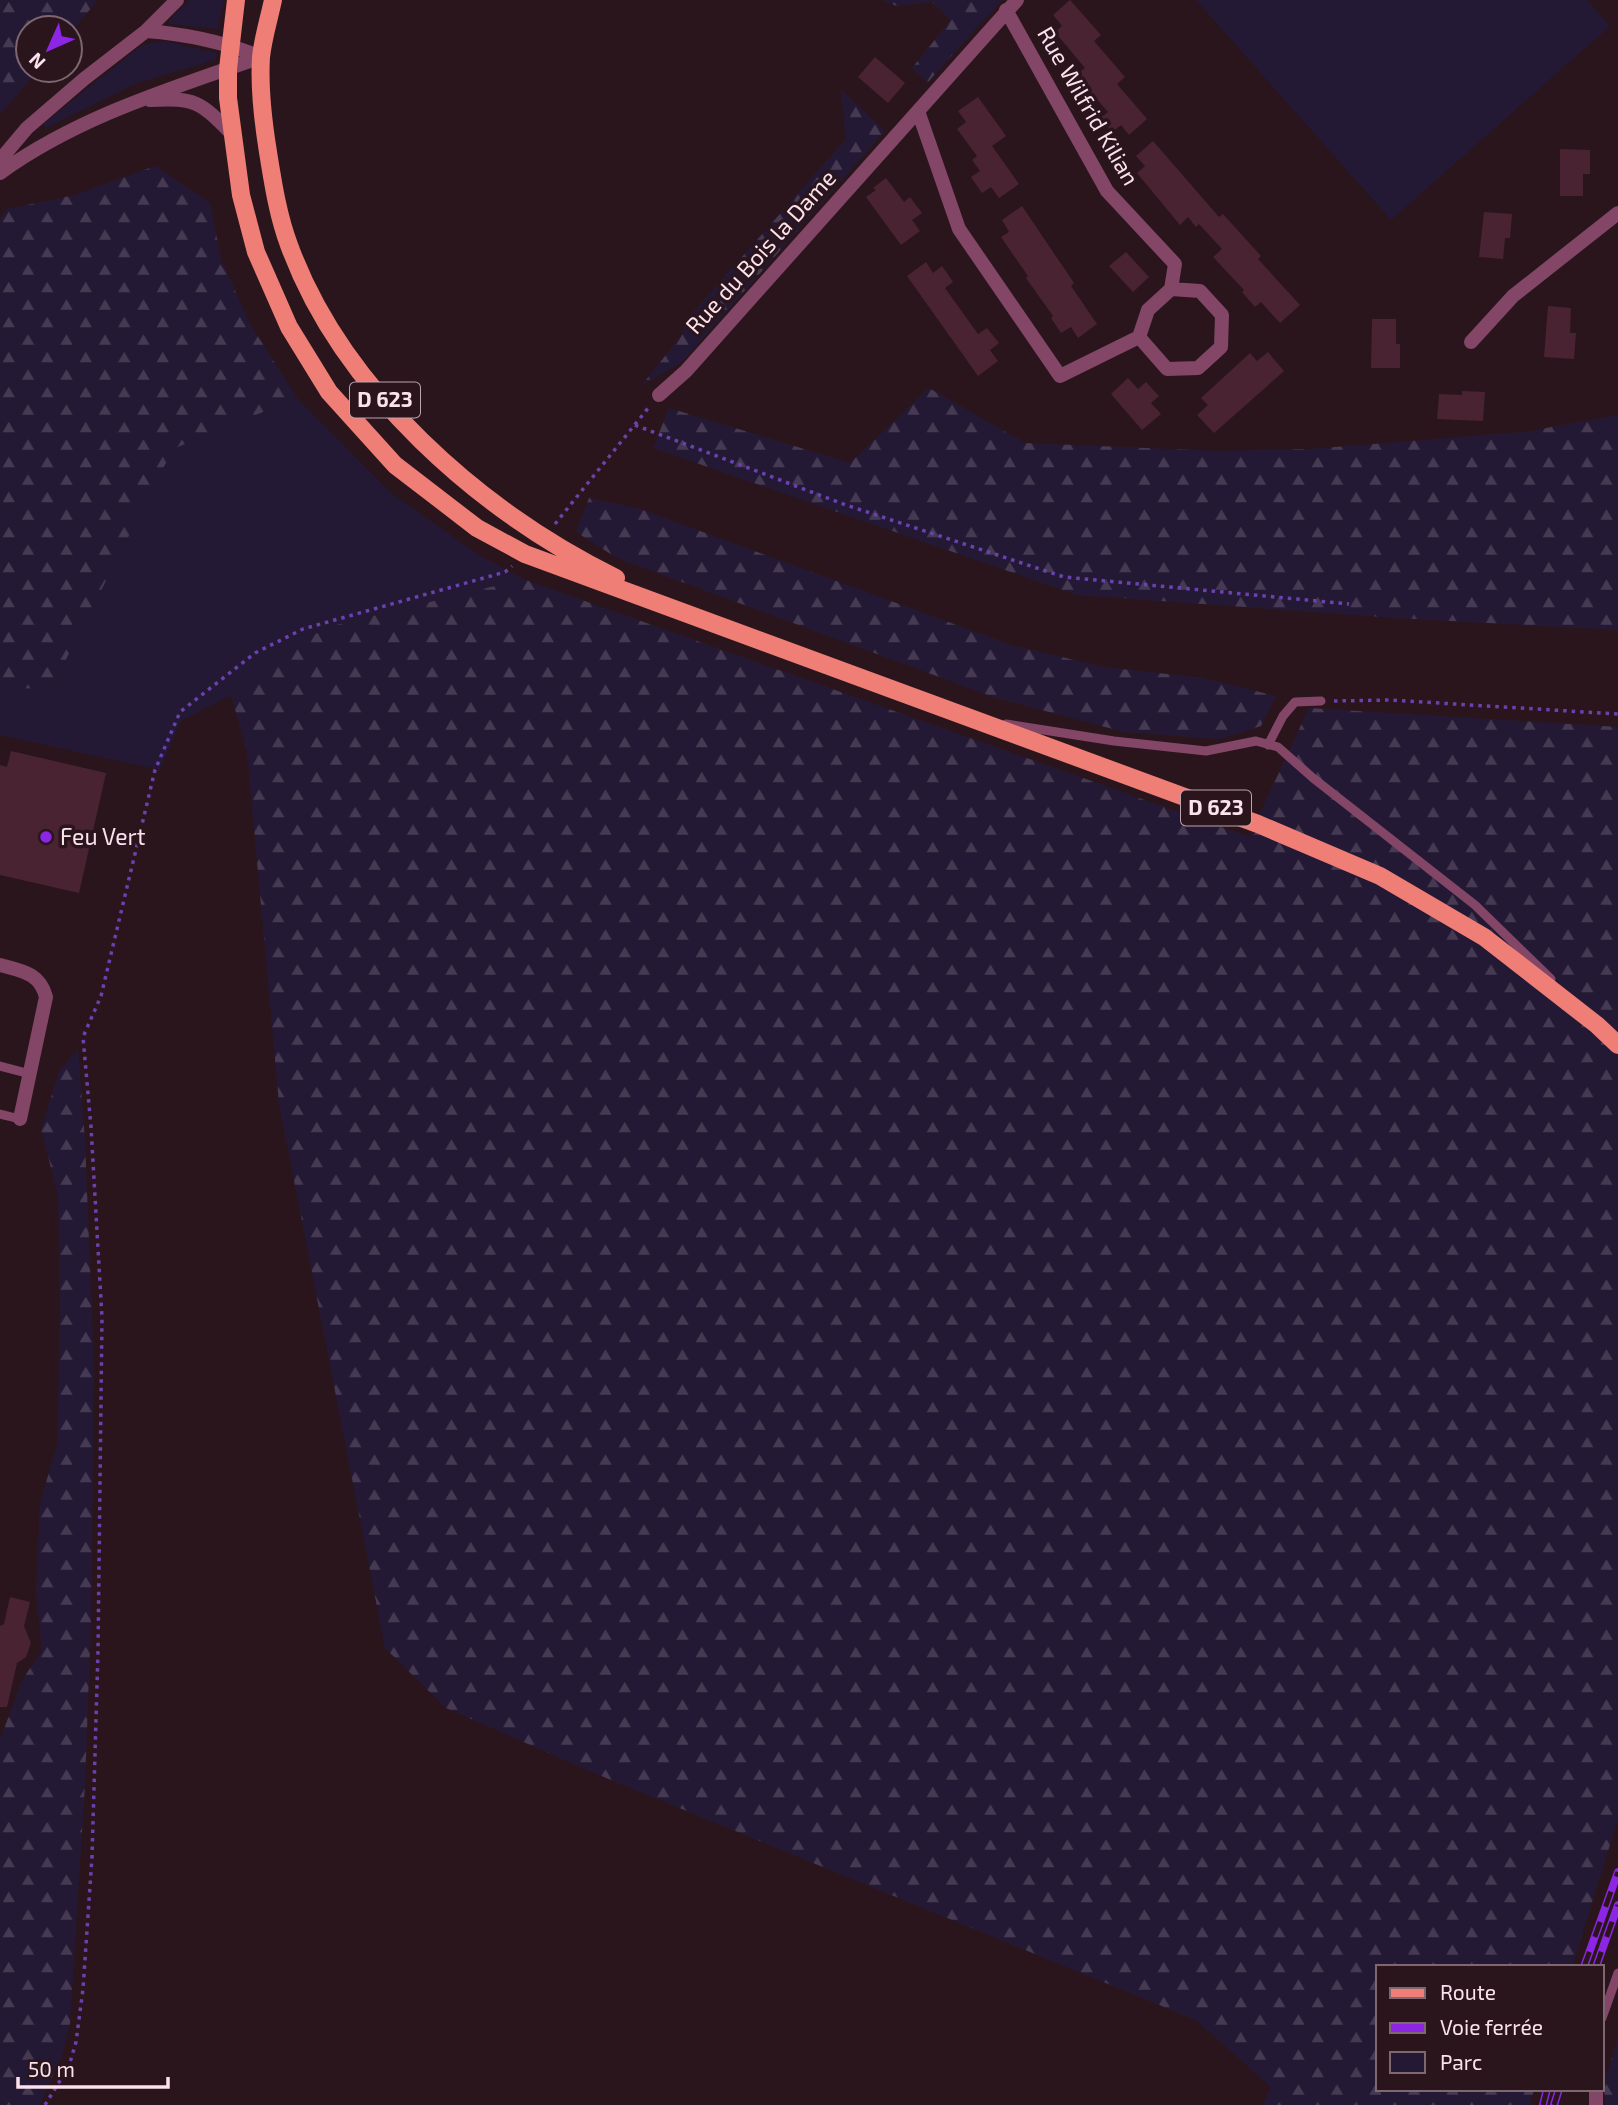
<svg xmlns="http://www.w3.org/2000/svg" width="1618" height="2105" font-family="'Exo 2',sans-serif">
<defs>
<pattern id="forest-firs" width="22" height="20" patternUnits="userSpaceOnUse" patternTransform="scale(1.75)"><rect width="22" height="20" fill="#241934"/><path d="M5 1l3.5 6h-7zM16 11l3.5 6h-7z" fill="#453a52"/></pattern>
</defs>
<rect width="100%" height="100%" fill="#2a151d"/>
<!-- green -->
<path fill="#241934" d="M190 0H224L218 29 170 24 169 21Z
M1196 0H1587L1610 26 1391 220Z
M164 41 216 53 217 57 215 60 137 83 46 128 43 124 142 45Z
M297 398 391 493 476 553 523 579 332 626 275 653 231 695 181 721 160 770 0 735V690L52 687 173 449Z"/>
<!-- forest -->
<path fill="url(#forest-firs)" d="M0 0H98L70 33V28H28V70H38L0 114Z
M883 0H1002L928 82 912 68 951 20 932 2 896 6Z
M841 90 885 131 682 362 642 385 681 336 688 318 846 139Z
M155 166 210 203 221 259 250 324 297 398 173 449 52 687 0 690V219L7 209 75 195Z
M929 388 1025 443 1218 451 1310 449 1524 432 1618 415V630L1396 618 1077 595 653 448 669 408 850 463Z
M589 498 640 509 1011 645 1104 667 1203 678 1276 696 1261 726 1221 739 1124 732 996 698 617 558 576 532Z
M523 579 1249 837 1309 708 1618 727V1819L1572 1967H1378V2089H1534L1530 2105H1263L1271 2087 1196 2020 599 1775 446 1708 385 1648 279 1103 247 752 231 695 275 653 332 626Z
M78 1048 85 1141 94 1367 91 1621 85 1784 70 2023 63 2053 40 2105H0V1740L22 1680 42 1651 36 1591 40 1503 57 1445 60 1305 58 1195 41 1130 59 1072Z
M1618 2039V2105H1605L1604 2083Z"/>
<!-- building -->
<path fill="#492331" d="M1070 0 1101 35 1094 41 1125 77 1117 84 1147 119 1129 135 1121 125 1112 132 1100 118 1108 112 1076 75 1085 68 1055 32 1062 26 1053 15Z
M875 57 905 83 888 103 858 77Z
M978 97 1006 136 992 146 1019 184 999 198 991 187 982 193 971 177 980 171 972 160 977 156 957 129 966 122 958 111Z
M1153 141 1219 217 1223 214 1261 256 1258 259 1300 305 1280 323 1261 302 1255 307 1242 292 1244 290 1213 257 1222 249 1199 224 1196 227 1188 217 1180 225 1137 173 1145 166 1136 156Z
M1560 149 1590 150V174H1583V196H1560Z
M886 178 904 202 910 197 922 213 912 220 920 231 901 245 866 197 876 190 873 188Z
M1022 206 1074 283 1071 286 1097 324 1078 338 1071 327 1061 333 1051 318 1053 316 1026 278 1028 276 1001 237 1009 232 1002 220Z
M1484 212 1512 214 1510 238H1505L1503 259 1479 257Z
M1126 252 1149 277 1133 292 1109 266Z
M926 262 933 273 942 266 953 282 945 288 978 334 987 328 999 343 990 350 998 361 978 376 907 276Z
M1548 306 1571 308 1570 333H1576L1574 359 1544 357Z
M1372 319H1396V344H1400V368H1371Z
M1268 352 1284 371 1214 433 1197 415 1208 405 1201 398 1250 353 1257 361Z
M1128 378 1138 389 1146 382 1159 396 1151 403 1161 414 1142 430 1111 394Z
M1462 391 1485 392 1483 421 1437 419 1439 394 1462 395Z
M11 751 106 773 79 893 0 875V765L7 767Z
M10 1597 30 1602 24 1626 31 1643 26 1657 17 1663 7 1707H0V1626L4 1624Z"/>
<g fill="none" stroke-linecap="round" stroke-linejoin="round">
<!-- path -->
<path stroke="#6b41b0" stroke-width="3.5" stroke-dasharray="3.5 5" stroke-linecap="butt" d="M635 425 846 505 1064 577 1349 604
M555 524 649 407
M1334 701 1389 700 1618 714
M45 2105 69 2066 76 2042 83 1989 92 1857 98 1651 102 1318 91 1127 83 1037 101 996 155 770 180 712 255 653 303 629 505 572 512 566"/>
<!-- service -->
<path stroke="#834666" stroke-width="9" d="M1006 724 1114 741 1206 751 1256 741 1278 747 1313 778 1475 905 1551 979
M1268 745 1283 716 1295 702 1321 701
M0 1066 30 1074
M0 1114 20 1119
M1602 2018 1618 1973"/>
<!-- minor -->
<path stroke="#834666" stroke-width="14" d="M1006 10 1107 191 1175 264 1171 289
M918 111 959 229 1060 376 1139 337 1167 369 1198 368 1221 347 1222 315 1200 291 1171 289 1148 310 1139 337
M1471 342 1513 296 1618 213
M659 395 686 371 1017 0
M0 965C22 971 40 973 46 997L20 1119
M1596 2089V2105"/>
<!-- tertiary -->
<path stroke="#834666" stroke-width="14" d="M146 31C186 34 224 42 261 57
M150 100C196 98 199 101 231 133
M0 160 27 128 84 79 146 31 177 0
M0 173C79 116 171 89 261 57"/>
<!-- primary -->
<path stroke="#ee7e76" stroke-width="18" d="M236 0 228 69V98L241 195 256 252 289 327 329 392 395 465 477 528 525 554 1258 824 1380 876 1484 937 1597 1025 1618 1045
M273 0C269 19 263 38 261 57 259 89 263 121 268 152 273 183 278 216 289 245 342 390 480 511 616 578"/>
<defs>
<path id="rail" d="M1584 1967 1618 1872
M1596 1967 1618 1905
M1543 2105 1547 2089
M1554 2105 1559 2089"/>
</defs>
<!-- rail casing -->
<use href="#rail" stroke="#8c25e4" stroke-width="8"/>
<!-- rail -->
<use href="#rail" stroke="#2a151d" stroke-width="5" stroke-dasharray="16" stroke-linecap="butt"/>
</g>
<!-- markers -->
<circle fill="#8c25e4" stroke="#2a151d" stroke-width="2.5" cx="46" cy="837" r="7"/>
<g text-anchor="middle" stroke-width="7" stroke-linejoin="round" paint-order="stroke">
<!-- shield labels -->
<g fill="#2a151d" stroke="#bca4af" stroke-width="2">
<rect x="350" y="382.5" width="70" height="35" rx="5"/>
<rect x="1181" y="790.5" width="70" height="35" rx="5"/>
</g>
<g font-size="21" font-weight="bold" fill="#fbe2ed">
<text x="385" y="407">D 623</text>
<text x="1216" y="815">D 623</text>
</g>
<!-- street labels -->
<g font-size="23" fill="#fbe2ed" stroke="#2a151d">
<text transform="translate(1088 106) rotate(60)" y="8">Rue Wilfrid Kilian</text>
<text transform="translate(761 252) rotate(-48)" y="8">Rue du Bois la Dame</text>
</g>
<!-- poi labels -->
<g font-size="23" fill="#fbe2ed" stroke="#2a151d" text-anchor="start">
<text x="60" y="845">Feu Vert</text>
</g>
</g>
<!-- legend -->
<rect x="1376" y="1965" width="228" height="126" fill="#2a151d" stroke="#7e6770" stroke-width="2"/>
<rect x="1390" y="1988" width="35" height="10" fill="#ee7e76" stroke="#7e6770" stroke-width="2"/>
<text x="1440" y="2000" font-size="21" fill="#fbe2ed">Route</text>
<rect x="1390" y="2023" width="35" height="10" fill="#8c25e4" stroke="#7e6770" stroke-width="2"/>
<text x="1440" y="2035" font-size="21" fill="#fbe2ed">Voie ferrée</text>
<rect x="1390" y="2052" width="35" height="21" fill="#241934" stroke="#7e6770" stroke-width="2"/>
<text x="1440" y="2070" font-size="21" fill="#fbe2ed">Parc</text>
<!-- north arrow -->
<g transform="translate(49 49) rotate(225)"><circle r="33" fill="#2a151d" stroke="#7e6770" stroke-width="2"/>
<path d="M0-5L12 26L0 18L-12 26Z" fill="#8c25e4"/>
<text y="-10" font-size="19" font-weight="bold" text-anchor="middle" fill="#fbe2ed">N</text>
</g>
<!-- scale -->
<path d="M18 2077v10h150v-10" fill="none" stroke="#fbe2ed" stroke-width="3.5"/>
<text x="28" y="2077" font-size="21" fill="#fbe2ed" stroke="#2a151d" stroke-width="5" paint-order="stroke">50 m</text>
</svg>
